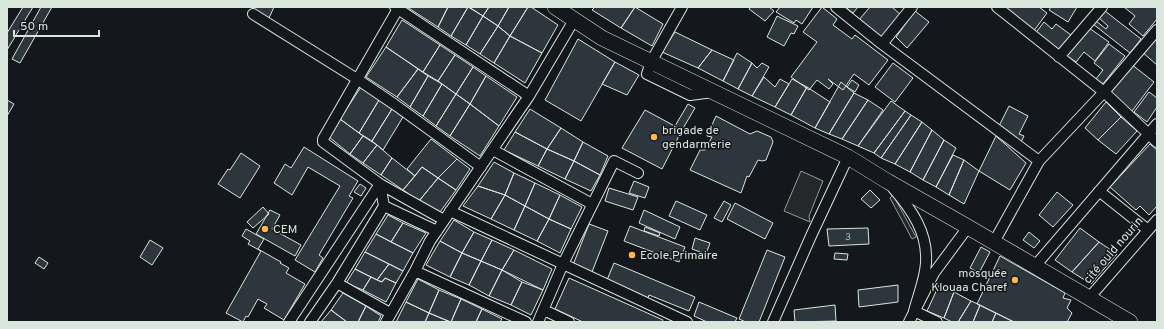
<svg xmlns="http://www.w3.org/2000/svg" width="1164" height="329" font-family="Overpass,sans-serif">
<rect width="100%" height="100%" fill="#14181c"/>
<!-- parking -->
<path fill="#24282b" stroke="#939e99" d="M801 171 823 181 809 216 810 222 784 211Z
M893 195 916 237 912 239 890 198Z"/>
<!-- building -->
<path fill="#2c363c" stroke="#d8e6dc" d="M23 7H33L7 50V33Z
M41 7H52L20 63 12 59Z
M253 7H274L269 18 252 10Z
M407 7H448L438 27Z
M448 7H468L451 36 438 27Z
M468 7 483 16 466 45 451 36Z
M469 7H489L483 16Z
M489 7H509L498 26 483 16Z
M509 7H528L510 36 498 26Z
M528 7H531L558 25 542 53 510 36Z
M595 7H635L621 28 592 10Z
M635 7 663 24 652 46 621 28Z
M751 7H769L774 11 765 21 749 9Z
M780 7H813L802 24 796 20 794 23 776 12Z
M822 7 837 19 833 25 852 39 855 35 888 60 869 85 854 74 843 90 828 79 833 84 829 89 817 80 809 90 791 77 817 42 803 32Z
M845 7H858L853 13Z
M870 7H892L901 15 883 42 858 21Z
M1000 7H1039L1047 13 1033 32Z
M1051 7H1077L1068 22 1049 10Z
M1124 7H1157V19L1143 36 1129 24 1135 16Z
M915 11 929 22 907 48 896 37Z
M1105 11 1141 39 1130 53 1093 24 1096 21 1106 29 1108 26 1099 18Z
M483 16 498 26 480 54 466 45Z
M777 16 798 26 794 34 791 33 784 46 767 37Z
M402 20 440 45 423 72 386 47Z
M1044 22 1052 29 1056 24 1071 35 1057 53 1034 35Z
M498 26 510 36 494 63 480 54Z
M1089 28 1109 42 1095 61 1084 52 1076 62 1067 56Z
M675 32 712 50 698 68 662 52Z
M510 36 542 53 525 83 494 63Z
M1156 38 1157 39V65L1142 52Z
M578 39 615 62 581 121 545 100Z
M1109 44 1125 56 1103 84 1096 79 1103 70 1094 63Z
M440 45 455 55 438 81 423 72Z
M386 47 418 69 397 97 366 77Z
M712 50 734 60 723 81 698 68Z
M737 53 752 63 738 89 723 81Z
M455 55 473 67 456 94 438 81Z
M615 62 639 75 627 95 602 84Z
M752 63 757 68 762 63 769 67 752 96 738 89Z
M893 63 913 78 895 102 875 87Z
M1131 64 1154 82 1132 111 1109 93Z
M473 67 486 76 470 104 456 94Z
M418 69 428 76 410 107 397 97Z
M428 76 442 84 423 116 410 107Z
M486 76 517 97 499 126 470 104Z
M764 77 775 87 780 79 789 84 775 107 752 96Z
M792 79 807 87 791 115 775 107Z
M852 80 859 85 855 92 847 87Z
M841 82 854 93 829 134 815 128Z
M442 84 456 94 436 126 423 116Z
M361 87 379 100 359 133 340 119Z
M807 87 830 102 815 128 791 115Z
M1149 92 1157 98V107L1147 122 1134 112Z
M854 93 868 100 842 139 829 134Z
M456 94 470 104 450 136 436 126Z
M7 100 14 104 7 116Z
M379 100 392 109 372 141 359 133Z
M868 100 883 110 858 146 842 139Z
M891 101 905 111 874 153 858 146Z
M1106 102 1121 117 1098 140 1085 128Z
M470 104 499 126 480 156 450 136Z
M688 104 695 108 682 130 675 126Z
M1009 106 1028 116 1019 134 1024 136 1021 142 997 130Z
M392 109 403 117 383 150 372 141Z
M530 109 561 128 547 149 515 132Z
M645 110 682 130 662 169 622 148Z
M905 111 911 115 881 158 874 153Z
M911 115 922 122 895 164 881 158Z
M716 116 750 134 757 131 771 137 773 142 766 160 762 161 758 160 749 177 747 176 741 193 690 170 700 150H705L712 137 707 136Z
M1121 117 1137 131 1116 154 1098 140Z
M340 119 363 136 350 154 329 137Z
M922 122 932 130 910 172 895 164Z
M561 128 583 142 574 161 547 149Z
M932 130 944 140 923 180 910 172Z
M515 132 547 149 538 166 504 150Z
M363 136 377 145 363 163 350 154Z
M996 136 1026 163 1010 190 979 171Z
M431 139 457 159 438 178 422 167 415 176 407 169Z
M944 140 956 148 936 187 923 180Z
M583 142 608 156 600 175 574 161Z
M1150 144 1157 150V206L1149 215 1140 206 1136 210 1110 187Z
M377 145 392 158 381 175 363 163Z
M304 147 358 181 349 196 353 198 319 255 323 258 315 272 295 260 340 186 308 167 292 195 274 183 285 164 291 168Z
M547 149 574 161 565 179 538 166Z
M241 153 260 166 240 198 218 184 228 169 230 170Z
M953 155 964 160 949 195 936 187Z
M392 158 415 176 403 190 381 175Z
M457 159 470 169 456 190 438 178Z
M964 160 979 171 964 204 949 195Z
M574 161 600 175 591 191 565 179Z
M494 162 514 173 505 195 478 186Z
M422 167 438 178 419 201 403 190Z
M514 173 535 183 525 206 505 195Z
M438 178 456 190 440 212 419 201Z
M634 181 649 187 645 198 629 193Z
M535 183 560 195 549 219 525 206Z
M360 184 366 188 361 196 354 192Z
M478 186 505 195 491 219 463 206Z
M609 188 638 197 633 210 605 201Z
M870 190 880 200 871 208 861 199Z
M1057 192 1073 205 1053 227 1039 215Z
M505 195 525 206 514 230 491 219Z
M560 195 582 207 571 229 549 219Z
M676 201 707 215 700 230 669 216Z
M724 201 731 205 722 222 714 218Z
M735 203 773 223 765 239 727 219Z
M525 206 549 219 537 241 514 230Z
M263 207 269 214 253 228 247 222Z
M270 210 280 215 272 229 301 245 295 256 256 234Z
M644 210 680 227 675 239 639 223Z
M388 215 403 223 391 242 376 234Z
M549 219 571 229 560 253 537 241Z
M454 220 474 232 462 253 440 241Z
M403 223 426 233 413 253 391 242Z
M589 224 608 231 592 272 573 265Z
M630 226 685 247 679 262 624 241Z
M645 227 660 233 659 236 644 231Z
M868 228 869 244 829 246 827 229Z
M1080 228 1099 242 1072 272 1055 260Z
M246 229 264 239 258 249 281 262 280 263 289 268 286 273 305 284 284 320 264 308 267 304 258 299 248 317 246 316 243 322 226 313 261 251 248 244 250 241 242 236Z
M474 232 492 240 481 261 462 253Z
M1029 232 1040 241 1034 248 1023 240Z
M376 234 413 253 403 271 365 252Z
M695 238 710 243 706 254 692 249Z
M150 240 163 248 152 265 140 257Z
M492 240 514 250 502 270 481 261Z
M440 241 462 253 450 277 426 265Z
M1099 242 1117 254 1091 284 1072 272Z
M981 247 990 252 979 273 970 268Z
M514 250 552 269 543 290 502 270Z
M767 250 785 257 759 322H746L739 319Z
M365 252 389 264 377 280 355 269Z
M462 253 481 261 469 285 450 277Z
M835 253 848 254 847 260 834 259Z
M1000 256 1065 293 1063 298 1071 300 1067 308 1072 313 1067 322H1014L977 304Z
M39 257 48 263 44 269 35 263Z
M481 261 502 270 489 296 469 285Z
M614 263 695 297 689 311 649 295 648 298 607 280Z
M389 264 403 271 396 283 385 278 382 282 377 280Z
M355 269 371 277 363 290 346 283Z
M502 270 522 282 511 305 489 296Z
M371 277 382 282 385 278 396 283 386 302 363 290Z
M569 278 663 320 662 322H583L555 309Z
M418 279 439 290 429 313 406 302Z
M522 282 543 290 531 315 511 305Z
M898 285V302L859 307 858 290Z
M939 285 954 292 944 318 927 311Z
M439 290 461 299 451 322 429 313Z
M954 292 971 301 958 322H952L944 318Z
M343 293 366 306 358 322H347L331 310Z
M461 299 482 309 476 322H451Z
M971 301 980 305 973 322H958Z
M406 302 429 313 425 322H396Z
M699 302 737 318 735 322H707L694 316Z
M835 305 836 321 795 322 794 310Z
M980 305 996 313 992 322H973Z
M366 306 381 316 378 322H358Z
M482 309 502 319 500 322H476Z
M331 310 347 322H321Z
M429 313 450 322H425Z
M996 313 1014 322H992Z"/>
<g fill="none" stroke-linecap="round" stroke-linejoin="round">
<defs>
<path id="street" d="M395 7 529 96
M399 7 323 139V142L380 184 444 220
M682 7 651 62 647 74 690 95 713 92
M836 7 882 44 1039 161
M997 7 1104 92 1157 142
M253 14 357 79 394 104 481 167
M882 44 912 7
M1059 57 1102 7
M493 150 592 204
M380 184 384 206
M893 188C912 210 928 233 926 263 925 279 918 296 914 311
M1099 191 1148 230
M450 211 687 322
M994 242 1039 161 1104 92 1157 30
M1035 266 1157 124
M415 271 526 322
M337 283 390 313
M1089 298 1157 220
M544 310 569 322
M914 311 937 322
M289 322 380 184
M310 322 337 283 384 206 437 231
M386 322 415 271 430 241 529 96 574 20
M538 322 563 264 614 161 638 173
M773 322 811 236 848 157
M909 322 934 273 968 227"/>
<path id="secondary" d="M555 7 602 38 848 157 887 181 968 227 1130 322"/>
</defs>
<!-- street casing -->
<use href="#street" stroke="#d8e6dc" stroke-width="12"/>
<!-- secondary casing -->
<use href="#secondary" stroke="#d8e6dc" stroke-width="16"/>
<!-- street -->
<use href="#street" stroke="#14181c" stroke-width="10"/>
<!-- secondary -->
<use href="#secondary" stroke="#14181c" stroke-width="15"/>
</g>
<!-- markers -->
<g fill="#ffb74d" stroke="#14181c" stroke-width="1.5">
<circle cx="654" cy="137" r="4"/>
<circle cx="265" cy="229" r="4"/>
<circle cx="632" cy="255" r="4"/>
<circle cx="1015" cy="280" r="4"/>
</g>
<g text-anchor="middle" stroke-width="3" stroke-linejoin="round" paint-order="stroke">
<!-- number labels -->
<g font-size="10" fill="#adbab4">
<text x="848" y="240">3</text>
</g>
<!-- poi labels -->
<g font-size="12" fill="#d8e6dc" stroke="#14181c" text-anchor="start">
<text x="662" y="134">brigade de<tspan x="662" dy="14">gendarmerie</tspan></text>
<text x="273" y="233">CEM</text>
<text x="640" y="259">Ecole Primaire</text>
<text x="1007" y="277" text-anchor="end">mosquée<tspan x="1007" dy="14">Klouaa Charef</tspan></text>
</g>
<!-- street labels -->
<g font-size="12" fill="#d8e6dc" stroke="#14181c">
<text transform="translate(1113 250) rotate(-49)" y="4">cité ould nourin</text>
</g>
</g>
<!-- border -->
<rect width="1164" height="329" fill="none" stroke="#d8e6dc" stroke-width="16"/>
<!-- scale -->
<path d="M14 30v6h85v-6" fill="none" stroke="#d8e6dc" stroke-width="2"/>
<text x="20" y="30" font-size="12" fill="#d8e6dc" stroke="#14181c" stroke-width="3" paint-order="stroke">50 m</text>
</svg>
